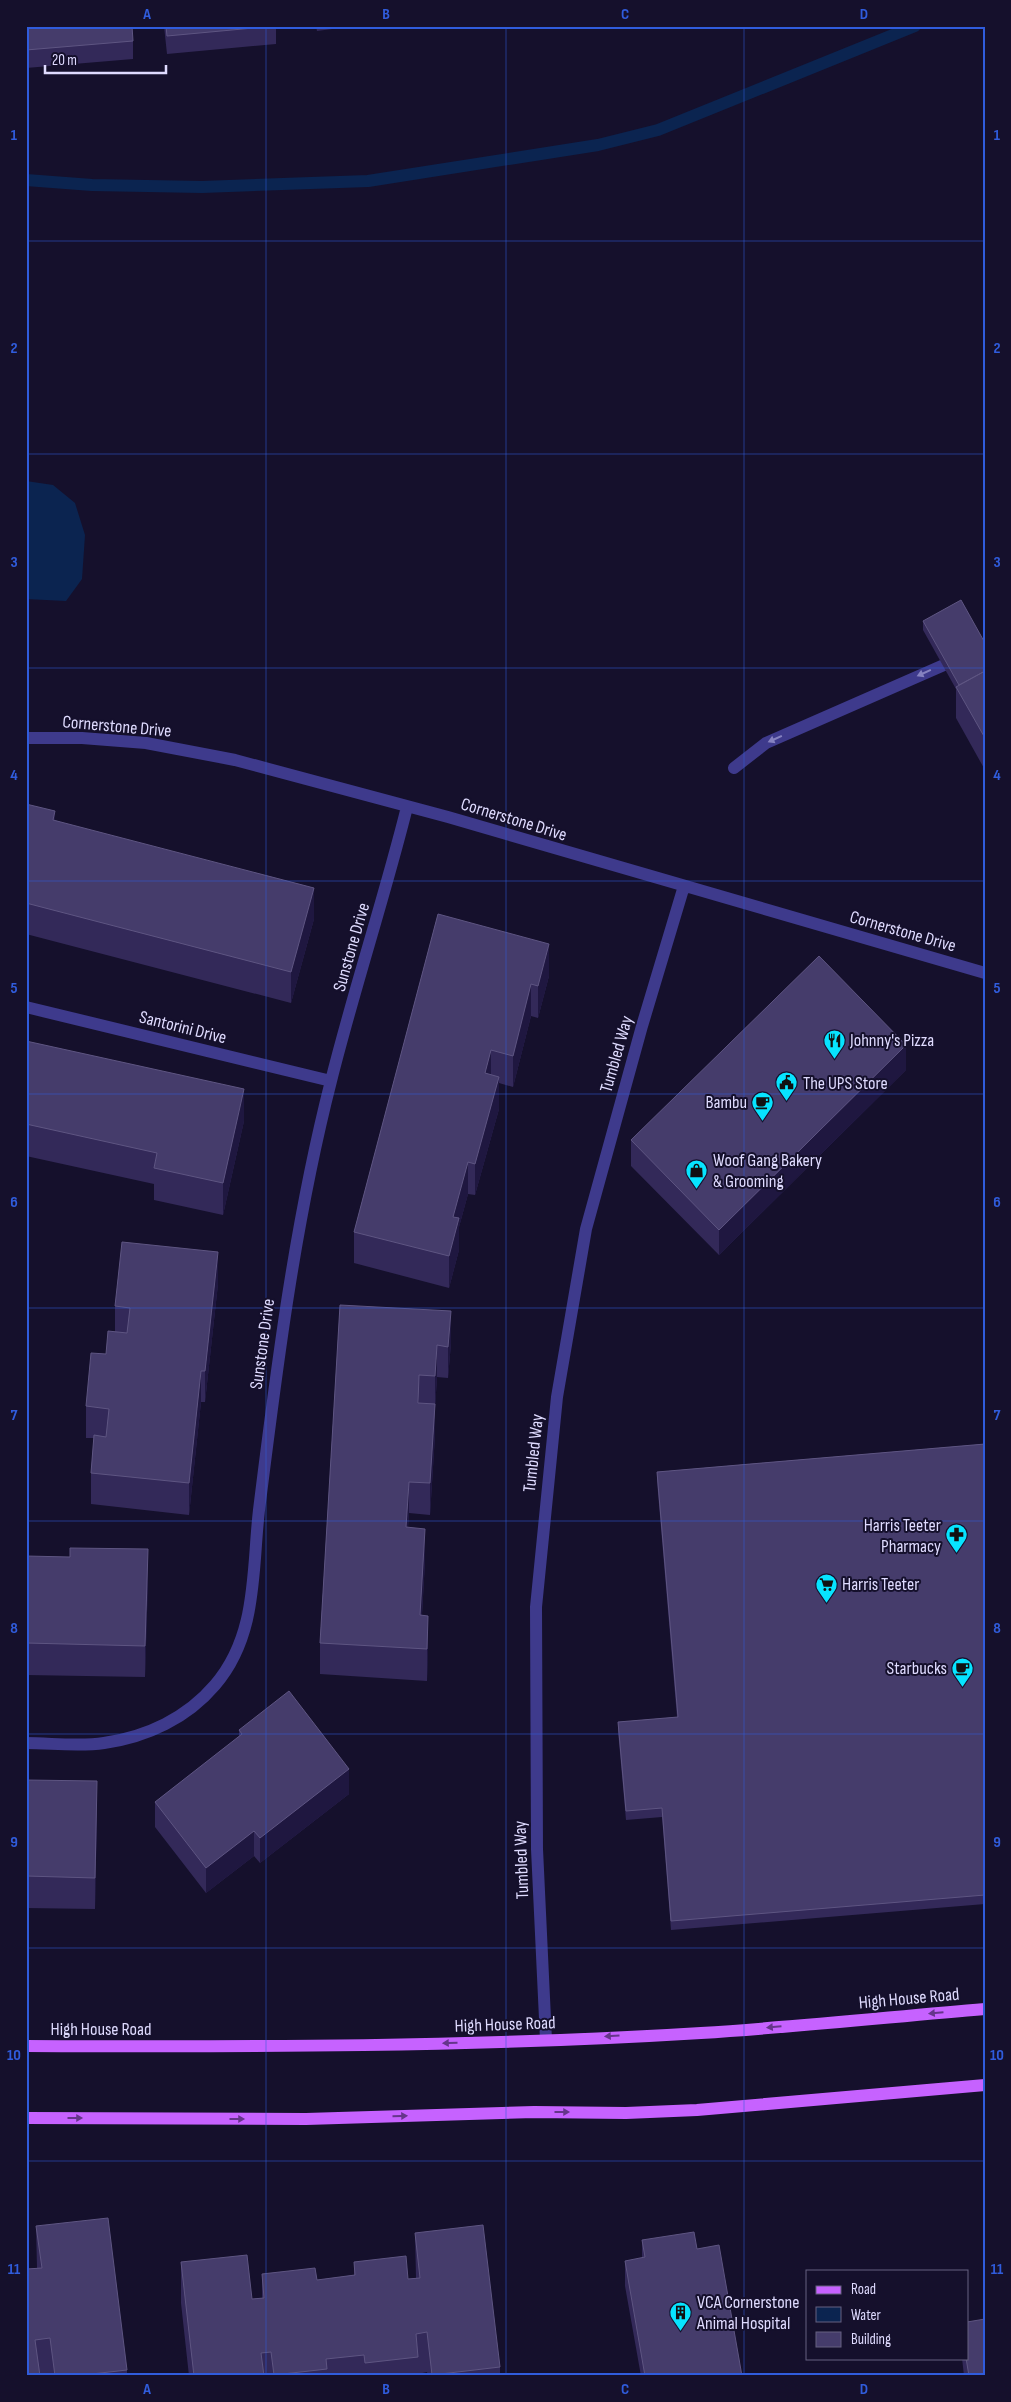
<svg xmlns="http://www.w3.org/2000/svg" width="1011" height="2402" font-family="'Sofia Sans Condensed',sans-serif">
<rect width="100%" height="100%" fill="#15102c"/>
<!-- water -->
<path fill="#0b2450" d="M26 481 53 485 75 503 85 535 82 579 66 601 26 599Z"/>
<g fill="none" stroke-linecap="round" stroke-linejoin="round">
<!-- stream -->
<path stroke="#0b2450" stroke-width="12" d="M26 180 92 185 202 187 368 181 598 145 658 130 915 26"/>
<!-- service -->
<path stroke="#3e3a8c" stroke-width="12" d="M734 768 766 743 985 647"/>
<!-- minor -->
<path stroke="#3e3a8c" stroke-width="12" d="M26 738H82L146 743 235 760 448 817 985 973
M26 1007 331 1081
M26 1743C51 1743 79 1747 104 1743 147 1737 187 1718 215 1685 258 1635 252 1570 259 1510 277 1365 295 1222 331 1081 354 989 384 899 407 807
M546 2040 537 1849 536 1607 557 1397 586 1229 642 1026 684 886"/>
<!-- primary -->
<path stroke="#c662ff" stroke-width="12" d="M26 2046C251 2047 476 2047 701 2033 796 2027 890 2017 985 2009
M26 2118 306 2119 534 2112 626 2113 697 2110 985 2085"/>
</g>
<!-- wall -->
<path fill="#332959" d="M26 26 133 41V59L26 68Z
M164 26H276V44L167 54Z
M316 26H355L317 31Z
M923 621 985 643V770L956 718V689L923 630Z
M26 804 55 820 314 919 291 1003 26 934Z
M438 914 549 976 538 1018 531 1016 513 1087 499 1083V1109L475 1195 468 1194 459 1227V1250L449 1288 354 1263V1232Z
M26 1041 244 1121 223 1215 154 1200V1184L26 1156Z
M906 1070 719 1255 631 1166V1140Z
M218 1284 205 1402H201L189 1515 91 1504V1473L94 1438H86V1406L115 1332V1306Z
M340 1305 451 1343 448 1378 437 1377 435 1408V1435L430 1515 409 1513 408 1528 425 1561 422 1615 428 1647 427 1681 320 1674V1643Z
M985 1444V1904L671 1930 662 1817 626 1820 618 1731V1722L677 1717 657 1481V1472Z
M26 1556 148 1581 145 1677 26 1675Z
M239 1730 349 1794 260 1863 254 1856 206 1893 155 1827V1802L239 1737Z
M26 1780 97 1813 95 1909 26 1908Z
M36 2226 127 2370V2376H26L27 2269 37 2268Z
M415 2233 500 2367V2376H428L427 2372 418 2374V2376H189L181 2303V2262L252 2299 262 2298V2274L317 2280 354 2275V2262L408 2279 416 2278Z
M642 2240 697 2249 742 2376H641L625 2286V2261L642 2258Z
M962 2358H967L985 2376H964Z"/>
<!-- shaded-wall -->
<path fill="#1f1740" d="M55 811V843L53 820Z
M314 888V919L291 1003V972Z
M549 944V976L538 1018V986Z
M531 984V1016L513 1087V1056Z
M906 1045V1070L719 1255V1230Z
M491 1050V1081L485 1073Z
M499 1077V1109L475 1195V1164Z
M244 1089V1121L223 1215V1183Z
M468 1162V1194L459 1227V1250L449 1288V1256L453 1217Z
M218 1252V1284L205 1402V1371Z
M451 1311V1343L448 1378V1347Z
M437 1345V1377L435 1408V1376Z
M201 1371V1402L189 1515V1483Z
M419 1375V1407L418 1403Z
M435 1404V1435L430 1515V1483Z
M409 1482V1513L406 1559V1527Z
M425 1529V1561L420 1647V1615Z
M148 1549V1581L145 1677V1646Z
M428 1616V1647L427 1681V1649Z
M349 1769V1794L260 1863V1838Z
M97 1781V1813L95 1909V1878Z
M254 1831V1856L206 1893V1868Z"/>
<!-- building -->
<path fill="#453c6b" stroke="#5e5582" d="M26 26H132L133 41 26 50Z
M166 26H275L167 36Z
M961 600 985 643V671L959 685 923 621Z
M985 671V738L956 687Z
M26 804 55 811 53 820 314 888 291 972 26 903Z
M438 914 549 944 538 986 531 984 513 1056 491 1050 485 1073 499 1077 475 1164 468 1162 453 1217 459 1218 449 1256 354 1232Z
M819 956 906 1045 719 1230 631 1140Z
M26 1041 244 1089 223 1183 154 1168 157 1153 26 1124Z
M122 1242 218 1252 205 1371H201L189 1483 91 1473 94 1435 106 1437 109 1409 86 1406 91 1353 106 1354 108 1331 127 1333 130 1308 115 1306Z
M340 1305 451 1311 448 1347 437 1345 435 1376 419 1375 418 1403 435 1404 430 1483 409 1482 406 1527 425 1529 420 1615 428 1616 427 1649 320 1643Z
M985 1444V1895L671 1921 662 1808 626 1811 618 1722 678 1717 657 1472Z
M70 1548 148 1549 145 1646 26 1643V1556L70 1557Z
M289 1691 349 1769 260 1838 254 1831 206 1868 155 1802 242 1734 239 1730Z
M26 1780 97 1781 95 1878 26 1876Z
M108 2218 127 2370 74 2376H55L50 2338 35 2340 40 2376H26V2266L27 2269 42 2268 36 2226Z
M483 2225 500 2367 432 2375 427 2332 416 2334 418 2357 365 2363 364 2355 326 2359 327 2369 274 2375 271 2352 261 2353 264 2376H194L181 2262 247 2255 252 2299 264 2298 262 2274 315 2268 317 2280 355 2275 354 2262 406 2256 408 2279 420 2278 415 2233Z
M694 2232 697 2249 719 2245 742 2376H645L625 2261 645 2257 642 2240Z
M985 2319V2376H969L966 2358H967V2322Z"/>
<!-- one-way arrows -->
<defs><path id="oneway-solid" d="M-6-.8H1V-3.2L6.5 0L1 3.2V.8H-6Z" transform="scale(1.25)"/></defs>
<g fill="#8682c0">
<use href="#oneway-solid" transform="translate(924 673) rotate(156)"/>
<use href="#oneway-solid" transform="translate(775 739) rotate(156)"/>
</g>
<g fill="#65358b">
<use href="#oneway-solid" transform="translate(936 2013) rotate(175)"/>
<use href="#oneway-solid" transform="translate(774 2027) rotate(175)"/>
<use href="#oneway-solid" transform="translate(612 2036) rotate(177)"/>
<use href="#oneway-solid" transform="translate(450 2043) rotate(178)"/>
<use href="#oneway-solid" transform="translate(562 2112)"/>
<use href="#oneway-solid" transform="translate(400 2116) rotate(-2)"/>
<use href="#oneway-solid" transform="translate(75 2118)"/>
<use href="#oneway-solid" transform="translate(237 2119)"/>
</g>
<!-- grid -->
<path fill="none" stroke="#305cdc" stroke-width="1" stroke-opacity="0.55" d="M266 26V2376M506 26V2376M744 26V2376M26 241H985M26 454H985M26 668H985M26 881H985M26 1094H985M26 1308H985M26 1521H985M26 1734H985M26 1948H985M26 2161H985"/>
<!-- icons -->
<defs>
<symbol id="restaurant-pin" viewBox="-11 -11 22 30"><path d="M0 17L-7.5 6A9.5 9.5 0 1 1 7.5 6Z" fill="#07e4ff" stroke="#15102c"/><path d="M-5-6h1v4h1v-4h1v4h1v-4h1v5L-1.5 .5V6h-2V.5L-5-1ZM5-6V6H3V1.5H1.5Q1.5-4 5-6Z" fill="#111"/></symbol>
<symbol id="civic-pin" viewBox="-11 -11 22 30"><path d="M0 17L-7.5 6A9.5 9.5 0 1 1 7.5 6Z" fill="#07e4ff" stroke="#15102c"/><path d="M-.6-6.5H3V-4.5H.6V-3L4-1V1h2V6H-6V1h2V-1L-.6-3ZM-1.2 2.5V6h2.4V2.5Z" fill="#111"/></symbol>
<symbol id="cafe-pin" viewBox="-11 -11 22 30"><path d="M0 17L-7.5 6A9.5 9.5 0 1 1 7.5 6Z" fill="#07e4ff" stroke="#15102c"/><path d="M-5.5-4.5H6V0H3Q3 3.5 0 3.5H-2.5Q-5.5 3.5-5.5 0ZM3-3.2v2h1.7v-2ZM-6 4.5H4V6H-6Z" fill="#111"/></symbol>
<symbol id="shop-pin" viewBox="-11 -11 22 30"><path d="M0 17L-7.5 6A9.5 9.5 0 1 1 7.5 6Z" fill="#07e4ff" stroke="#15102c"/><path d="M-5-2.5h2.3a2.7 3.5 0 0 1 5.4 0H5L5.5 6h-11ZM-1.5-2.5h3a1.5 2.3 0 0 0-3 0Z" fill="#111"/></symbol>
<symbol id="pharmacy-pin" viewBox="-11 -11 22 30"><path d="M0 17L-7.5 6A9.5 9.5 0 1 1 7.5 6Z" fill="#07e4ff" stroke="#15102c"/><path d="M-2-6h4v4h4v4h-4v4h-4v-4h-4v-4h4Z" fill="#111"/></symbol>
<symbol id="supermarket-pin" viewBox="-11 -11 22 30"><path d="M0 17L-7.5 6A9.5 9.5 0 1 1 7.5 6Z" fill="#07e4ff" stroke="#15102c"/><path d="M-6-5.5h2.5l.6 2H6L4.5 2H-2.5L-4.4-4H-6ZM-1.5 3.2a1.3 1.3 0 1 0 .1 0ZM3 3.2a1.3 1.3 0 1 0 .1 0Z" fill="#111"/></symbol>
<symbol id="building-pin" viewBox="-11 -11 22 30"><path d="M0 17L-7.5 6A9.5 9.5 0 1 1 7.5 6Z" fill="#07e4ff" stroke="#15102c"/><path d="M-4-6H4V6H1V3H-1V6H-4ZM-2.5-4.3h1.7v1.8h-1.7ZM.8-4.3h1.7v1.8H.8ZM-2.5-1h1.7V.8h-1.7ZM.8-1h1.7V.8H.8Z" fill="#111"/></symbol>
</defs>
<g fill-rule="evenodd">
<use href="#restaurant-pin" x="822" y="1028" width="25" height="34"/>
<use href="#civic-pin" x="774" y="1070" width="25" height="34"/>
<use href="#cafe-pin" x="750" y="1090" width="25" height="34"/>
<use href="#shop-pin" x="684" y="1158" width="25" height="34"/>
<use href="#pharmacy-pin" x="944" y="1522" width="25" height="34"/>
<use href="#supermarket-pin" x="814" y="1572" width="25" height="34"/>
<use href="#cafe-pin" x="950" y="1656" width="25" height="34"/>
<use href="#building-pin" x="668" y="2300" width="25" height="34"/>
</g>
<g text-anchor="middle" stroke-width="4" stroke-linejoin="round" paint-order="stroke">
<!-- street labels -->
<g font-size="18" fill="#dfdbff" stroke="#15102c">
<text transform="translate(117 726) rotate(5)" y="6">Cornerstone Drive</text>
<text transform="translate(514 819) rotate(17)" y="6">Cornerstone Drive</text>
<text transform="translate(903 931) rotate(16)" y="6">Cornerstone Drive</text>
<text transform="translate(351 947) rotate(-74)" y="6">Sunstone Drive</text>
<text transform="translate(183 1027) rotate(14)" y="6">Santorini Drive</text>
<text transform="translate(616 1054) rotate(-74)" y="6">Tumbled Way</text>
<text transform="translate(262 1344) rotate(-82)" y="6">Sunstone Drive</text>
<text transform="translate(533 1453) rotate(-84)" y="6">Tumbled Way</text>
<text transform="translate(521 1860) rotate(-92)" y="6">Tumbled Way</text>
<text transform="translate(909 1998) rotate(-5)" y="6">High House Road</text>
<text transform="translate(505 2024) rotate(-2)" y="6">High House Road</text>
<text x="101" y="2035">High House Road</text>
</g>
<!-- poi labels -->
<g font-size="18" fill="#dfdbff" stroke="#15102c" text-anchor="start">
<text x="850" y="1046">Johnny's Pizza</text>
<text x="803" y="1089">The UPS Store</text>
<text x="747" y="1108" text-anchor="end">Bambu</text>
<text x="713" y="1166">Woof Gang Bakery<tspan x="713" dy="21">&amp; Grooming</tspan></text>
<text x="941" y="1531" text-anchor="end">Harris Teeter<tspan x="941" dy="21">Pharmacy</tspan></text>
<text x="842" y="1590">Harris Teeter</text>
<text x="947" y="1674" text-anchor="end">Starbucks</text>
<text x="697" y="2308">VCA Cornerstone<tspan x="697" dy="21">Animal Hospital</tspan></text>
</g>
</g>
<!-- border -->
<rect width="1011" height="2402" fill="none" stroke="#15102c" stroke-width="55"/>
<!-- legend -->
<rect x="806" y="2270" width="162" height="90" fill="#15102c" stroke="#666180"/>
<rect x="816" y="2286" width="25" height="8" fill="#c662ff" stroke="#666180"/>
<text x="851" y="2294" font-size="15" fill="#dfdbff">Road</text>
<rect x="816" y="2307" width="25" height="15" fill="#0b2450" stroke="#666180"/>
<text x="851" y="2320" font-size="15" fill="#dfdbff">Water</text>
<rect x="816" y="2332" width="25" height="15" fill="#453c6b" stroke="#666180"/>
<text x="851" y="2344" font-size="15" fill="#dfdbff">Building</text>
<!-- scale -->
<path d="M45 65v8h121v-8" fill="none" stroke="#dfdbff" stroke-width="2.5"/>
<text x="52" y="65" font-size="15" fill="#dfdbff" stroke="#15102c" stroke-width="4" paint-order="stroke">20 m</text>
<rect x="28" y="28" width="956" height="2346" fill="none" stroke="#305cdc" stroke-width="2"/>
<g font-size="16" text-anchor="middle" font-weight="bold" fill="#305cdc">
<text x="147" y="19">A</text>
<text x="386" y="19">B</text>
<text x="625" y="19">C</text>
<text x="864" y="19">D</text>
<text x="14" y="140">1</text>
<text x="997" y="140">1</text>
<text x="14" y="353">2</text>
<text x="997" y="353">2</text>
<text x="14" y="567">3</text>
<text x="997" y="567">3</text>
<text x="14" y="780">4</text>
<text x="997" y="780">4</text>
<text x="14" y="993">5</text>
<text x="997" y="993">5</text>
<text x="14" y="1207">6</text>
<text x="997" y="1207">6</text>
<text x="14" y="1420">7</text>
<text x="997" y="1420">7</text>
<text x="14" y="1633">8</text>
<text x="997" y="1633">8</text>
<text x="14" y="1847">9</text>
<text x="997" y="1847">9</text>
<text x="14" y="2060">10</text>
<text x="997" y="2060">10</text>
<text x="14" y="2274">11</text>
<text x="997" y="2274">11</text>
<text x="147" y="2394">A</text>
<text x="386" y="2394">B</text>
<text x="625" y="2394">C</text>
<text x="864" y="2394">D</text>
</g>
</svg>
